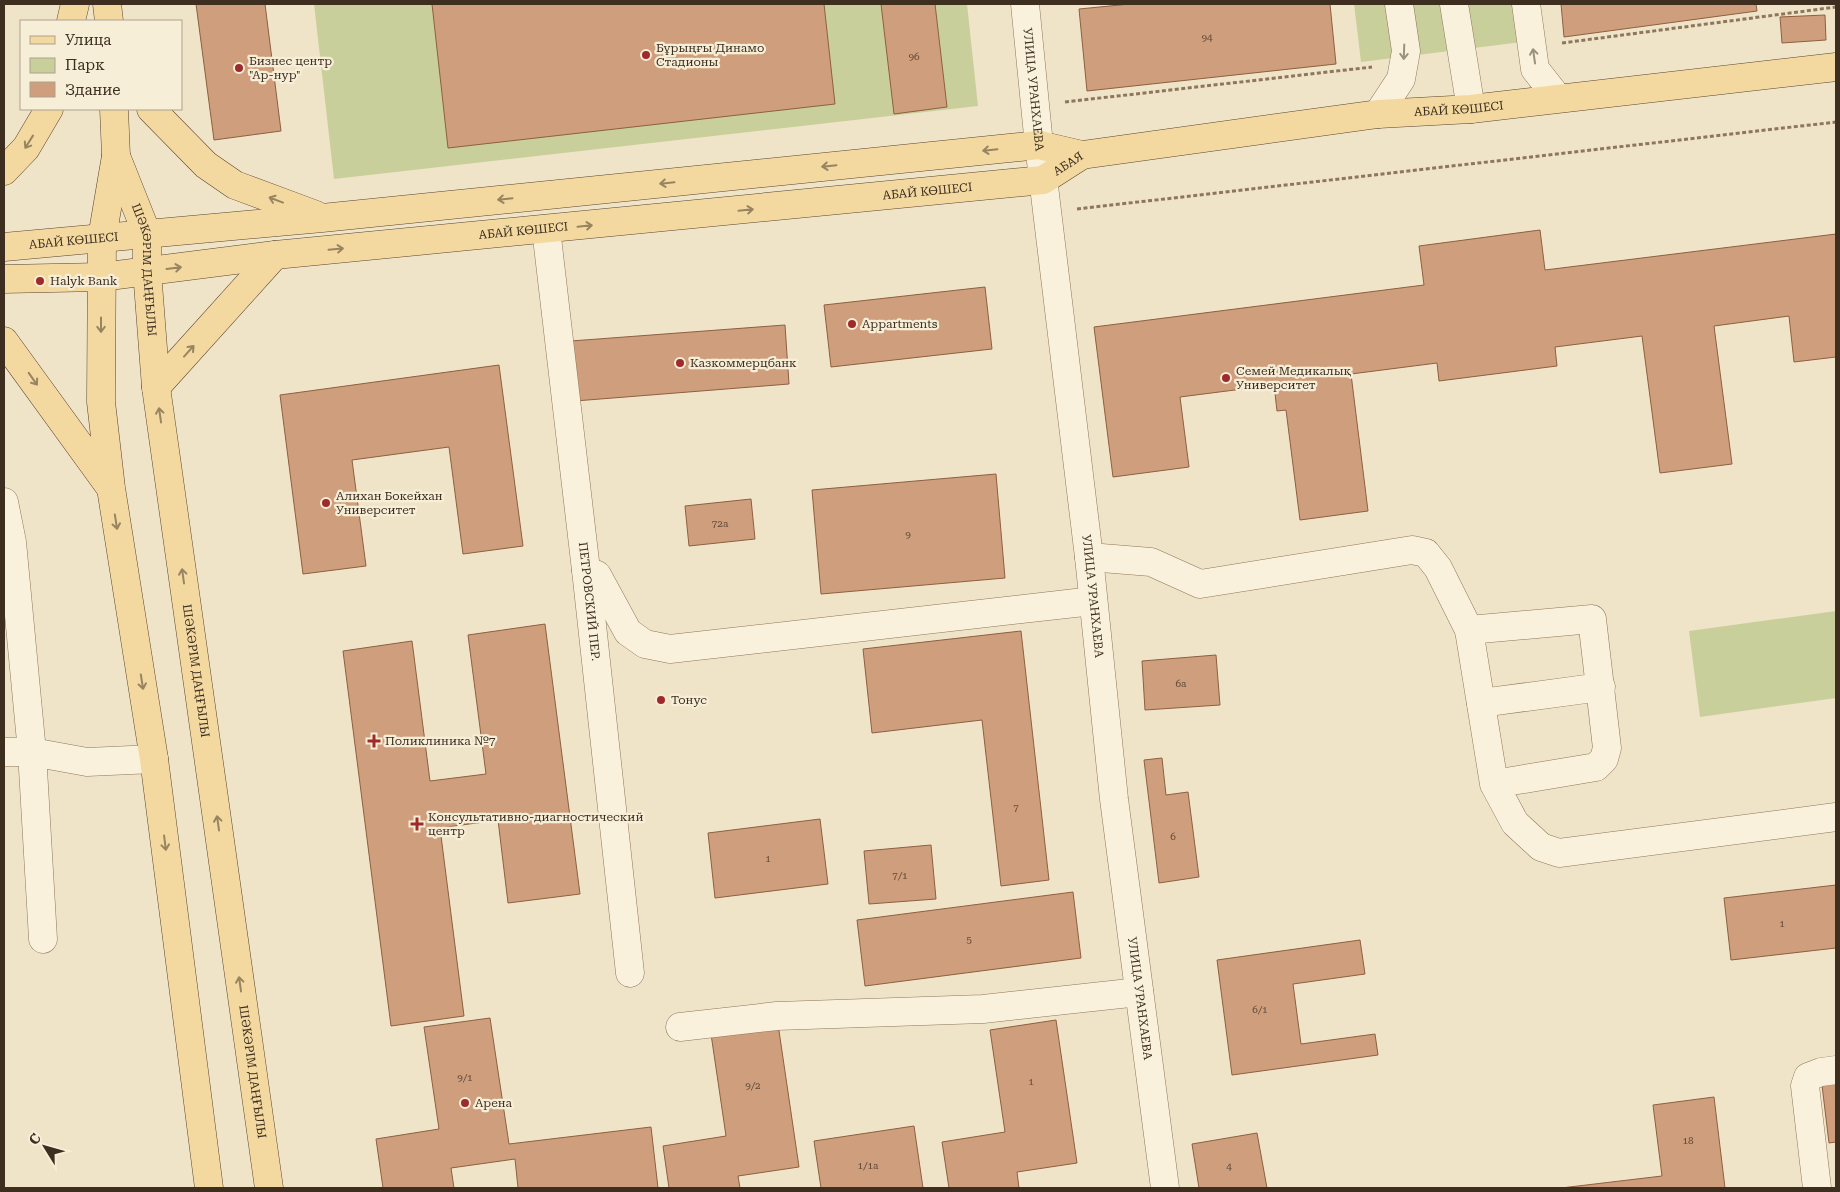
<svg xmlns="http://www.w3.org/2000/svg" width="1840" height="1192" font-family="'Roboto Serif',serif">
<rect width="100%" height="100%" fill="#f0e4c8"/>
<!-- green -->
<path fill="#c9cf9b" d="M314 4H967L978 106 334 179Z
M1354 4H1533L1537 40 1361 62Z
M1836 611V698L1700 717 1689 631Z"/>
<!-- building -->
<path fill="#cf9f7d" stroke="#8d5f41" d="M196 4H265L281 131 214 140Z
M432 4H824L835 104 448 148Z
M881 4H935L947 107 894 114Z
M1130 4H1330L1336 64 1087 91 1079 9Z
M1561 4H1756L1757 11 1564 37Z
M1825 15 1826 40 1782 43 1780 17Z
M1540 230 1545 270 1836 234V357L1794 362 1789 316 1714 326 1732 464 1660 473 1642 336 1555 347 1557 366 1439 381 1437 363 1351 374 1368 511 1300 520 1286 410 1277 411 1274 385 1180 397 1189 467 1113 477 1094 327 1424 285 1419 246Z
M985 287 992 349 831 367 824 305Z
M785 325 789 384 575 401 571 341Z
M499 365 523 546 463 554 449 447 352 460 366 566 303 574 280 395Z
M996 474 1005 578 821 594 812 490Z
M751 499 755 539 689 546 685 506Z
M545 624 580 894 508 903 498 820 440 828 464 1016 391 1026 343 651 412 641 430 781 486 774 468 635Z
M1021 631 1049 880 1001 886 982 720 872 733 863 649Z
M1216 655 1220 705 1145 710 1142 661Z
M1162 758 1166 795 1188 792 1199 877 1159 883 1144 760Z
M820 819 828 884 715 898 708 833Z
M931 845 936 899 869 904 864 851Z
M1836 885V948L1731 960 1724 898Z
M1073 892 1081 958 865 986 857 920Z
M1360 940 1365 974 1293 984 1301 1044 1375 1034 1378 1055 1232 1075 1217 960Z
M490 1018 509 1144 651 1127 658 1188H518L515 1159 451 1168 454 1188H383L376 1139 439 1129 424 1027Z
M1056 1020 1077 1163 1017 1172 1019 1188H949L942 1142 1005 1132 990 1030Z
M778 1024 799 1167 738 1176 740 1188H669L663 1146 726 1136 711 1034Z
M1836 1075V1142L1829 1143 1821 1077Z
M1714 1097 1725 1188H1561L1662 1176 1653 1105Z
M914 1126 923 1188H821L814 1141Z
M1257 1133 1267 1188H1199L1192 1144Z"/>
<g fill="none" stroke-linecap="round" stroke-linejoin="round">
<defs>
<g id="minor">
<path id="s1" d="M1025 4 1039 145 1089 557 1114 799 1165 1188"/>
<path d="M1454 4 1471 109"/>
<path d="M1526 4 1535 69 1557 97"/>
<path d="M1378 114 1401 79 1406 51 1399 4"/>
<path id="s2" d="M546 229 586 570 630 973"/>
<path d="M4 502 12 542 32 752 43 939"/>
<path d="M1089 557 1151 562 1200 584 1412 550 1426 553 1438 568 1469 630"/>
<path d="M586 570 597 575 628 632 645 644 670 649 1093 601"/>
<path d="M1481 703 1601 687"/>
<path d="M4 752H32L87 762 154 759"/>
<path d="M1494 784 1596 767 1604 759 1607 748 1592 619 1469 630 1494 784 1515 823 1541 847 1559 853 1836 817"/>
<path d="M680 1027 777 1016 983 1009 1139 992"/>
<path d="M1817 1188 1805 1086 1808 1077 1821 1072 1836 1070"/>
</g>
<g id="major">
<path d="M107 4 109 21"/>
<path d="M71 21 75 4"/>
<path d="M114 109 116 156 102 238 101 402 111 488 154 759 209 1188"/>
<path d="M151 109 206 165 235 185 316 215"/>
<path id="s3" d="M116 156 147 234V271L156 387 269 1188"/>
<path d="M4 171 26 148 49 109"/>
<path id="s4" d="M4 247 322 218 1039 145 1082 155 1378 114 1471 109 1836 67"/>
<path id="s5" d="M4 279 101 277 275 255 1043 180 1082 155"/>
<path d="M4 341 110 487"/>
<path d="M156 387 275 255"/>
</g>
</defs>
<!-- minor casing -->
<use href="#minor" stroke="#8d765c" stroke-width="29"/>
<!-- major casing -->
<use href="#major" stroke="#5b4430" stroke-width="29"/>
<!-- path -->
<path stroke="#8d765c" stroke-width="3" stroke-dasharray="4 2.5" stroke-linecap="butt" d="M1562 43 1836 7
M1065 102 1372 67
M1077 209 1836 122"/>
<!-- minor -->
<use href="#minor" stroke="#faf1dc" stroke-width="28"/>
<!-- major -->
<use href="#major" stroke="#f3d9a0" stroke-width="28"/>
</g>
<!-- one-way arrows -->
<defs><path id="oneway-shaft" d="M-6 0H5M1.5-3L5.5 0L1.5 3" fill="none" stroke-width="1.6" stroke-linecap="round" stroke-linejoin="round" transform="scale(1.25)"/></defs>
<g stroke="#9c907e">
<use href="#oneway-shaft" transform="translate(1404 52) rotate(92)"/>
<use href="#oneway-shaft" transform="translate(1534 56) rotate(-98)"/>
</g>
<g stroke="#988460">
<use href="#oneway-shaft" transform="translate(29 142) rotate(122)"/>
<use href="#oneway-shaft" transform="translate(990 150) rotate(174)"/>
<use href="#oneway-shaft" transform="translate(829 166) rotate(174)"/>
<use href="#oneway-shaft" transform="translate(667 183) rotate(174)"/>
<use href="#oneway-shaft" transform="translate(505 199) rotate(174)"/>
<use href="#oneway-shaft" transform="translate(276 200) rotate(-159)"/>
<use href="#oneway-shaft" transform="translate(746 210) rotate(-6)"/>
<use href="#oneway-shaft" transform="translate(585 226) rotate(-6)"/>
<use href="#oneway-shaft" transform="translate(336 249) rotate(-5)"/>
<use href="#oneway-shaft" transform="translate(174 268) rotate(-7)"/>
<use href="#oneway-shaft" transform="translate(101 325) rotate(90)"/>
<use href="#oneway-shaft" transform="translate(189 351) rotate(-48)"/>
<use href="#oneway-shaft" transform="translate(33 379) rotate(55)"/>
<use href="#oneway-shaft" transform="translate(160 415) rotate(-98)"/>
<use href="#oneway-shaft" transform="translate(116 522) rotate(81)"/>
<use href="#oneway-shaft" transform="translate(183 576) rotate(-98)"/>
<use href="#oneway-shaft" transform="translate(142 682) rotate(81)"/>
<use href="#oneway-shaft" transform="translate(218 823) rotate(-98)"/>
<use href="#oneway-shaft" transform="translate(165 843) rotate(83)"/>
<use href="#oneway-shaft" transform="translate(240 984) rotate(-98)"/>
</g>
<!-- markers -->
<g fill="#9e2a2b" stroke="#f7eed8" stroke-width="2">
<circle cx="646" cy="55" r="5"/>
<circle cx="239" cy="68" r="5"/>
<circle cx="40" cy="281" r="5"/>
<circle cx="852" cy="324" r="5"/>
<circle cx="680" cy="363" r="5"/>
<circle cx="1226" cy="378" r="5"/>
<circle cx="326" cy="503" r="5"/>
<circle cx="661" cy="700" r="5"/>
<path d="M371.5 733.5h5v5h5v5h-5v5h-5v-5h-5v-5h5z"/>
<path d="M414.5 816.5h5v5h5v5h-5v5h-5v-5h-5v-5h5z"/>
<circle cx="465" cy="1103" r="5"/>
</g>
<g text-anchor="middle" stroke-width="4.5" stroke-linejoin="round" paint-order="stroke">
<!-- number labels -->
<g font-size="10" fill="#624a37">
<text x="1207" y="41">94</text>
<text x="914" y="60">96</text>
<text x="720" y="527">72а</text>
<text x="908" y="538">9</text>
<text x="1181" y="687">6а</text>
<text x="1016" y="811">7</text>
<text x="1173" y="840">6</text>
<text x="768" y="862">1</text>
<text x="900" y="879">7/1</text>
<text x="1782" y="927">1</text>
<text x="969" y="943">5</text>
<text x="1260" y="1013">6/1</text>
<text x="465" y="1081">9/1</text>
<text x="1031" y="1085">1</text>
<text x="753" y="1089">9/2</text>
<text x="1688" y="1144">18</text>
<text x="868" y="1169">1/1а</text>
<text x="1229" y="1170">4</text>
</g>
<!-- poi labels -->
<g font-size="12" fill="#3d2e20" stroke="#f7eed8" text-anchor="start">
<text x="656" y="52">Бұрыңғы Динамо<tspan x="656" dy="14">Стадионы</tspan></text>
<text x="249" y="65">Бизнес центр<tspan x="249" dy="14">"Ар-нур"</tspan></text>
<text x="50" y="285">Halyk Bank</text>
<text x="862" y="328">Appartments</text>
<text x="690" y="367">Казкоммерцбанк</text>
<text x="1236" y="375">Семей Медикалық<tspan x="1236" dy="14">Университет</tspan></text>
<text x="336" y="500">Алихан Бокейхан<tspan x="336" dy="14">Университет</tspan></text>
<text x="671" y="704">Тонус</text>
<text x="385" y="745">Поликлиника №7</text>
<text x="428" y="821">Консультативно-диагностический<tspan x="428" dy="14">центр</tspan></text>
<text x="475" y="1107">Арена</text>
</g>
<!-- street labels -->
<g font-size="12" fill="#3d2e20" stroke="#f7eed8">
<text dy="4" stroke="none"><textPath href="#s1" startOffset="86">УЛИЦА УРАНХАЕВА</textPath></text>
<text dy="4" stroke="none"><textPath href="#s4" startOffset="1464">АБАЙ КӨШЕСІ</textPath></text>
<text dy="4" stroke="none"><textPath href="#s5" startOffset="1074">АБАЯ</textPath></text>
<text dy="4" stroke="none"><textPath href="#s5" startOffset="928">АБАЙ КӨШЕСІ</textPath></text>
<text dy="4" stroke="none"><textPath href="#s5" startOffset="522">АБАЙ КӨШЕСІ</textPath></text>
<text dy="4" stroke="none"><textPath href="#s4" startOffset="70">АБАЙ КӨШЕСІ</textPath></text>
<text dy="4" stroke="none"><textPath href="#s3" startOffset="119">ШӘКӘРІМ ДАҢҒЫЛЫ</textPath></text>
<text dy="4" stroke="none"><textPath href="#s1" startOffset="596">УЛИЦА УРАНХАЕВА</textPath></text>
<text dy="4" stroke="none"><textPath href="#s2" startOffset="375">ПЕТРОВСКИЙ ПЕР.</textPath></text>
<text dy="4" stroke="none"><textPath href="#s3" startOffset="524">ШӘКӘРІМ ДАҢҒЫЛЫ</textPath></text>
<text dy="4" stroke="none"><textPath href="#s1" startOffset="1001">УЛИЦА УРАНХАЕВА</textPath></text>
<text dy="4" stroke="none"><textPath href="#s3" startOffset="929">ШӘКӘРІМ ДАҢҒЫЛЫ</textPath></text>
</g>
</g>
<!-- border -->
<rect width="1840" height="1192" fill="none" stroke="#3d2e20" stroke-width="10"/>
<!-- legend -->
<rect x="20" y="20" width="162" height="90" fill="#f7eed8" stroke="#ada18e"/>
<rect x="30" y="36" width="25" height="8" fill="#f3d9a0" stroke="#ada18e"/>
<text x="65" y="45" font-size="15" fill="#3d2e20">Улица</text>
<rect x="30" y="58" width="25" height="15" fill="#c9cf9b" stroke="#ada18e"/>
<text x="65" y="70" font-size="15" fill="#3d2e20">Парк</text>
<rect x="30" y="82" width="25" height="15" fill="#cf9f7d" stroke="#ada18e"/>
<text x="65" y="95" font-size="15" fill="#3d2e20">Здание</text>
<!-- north arrow -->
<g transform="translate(45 1147) rotate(307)" stroke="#f7eed8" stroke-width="4" paint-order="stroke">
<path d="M0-4L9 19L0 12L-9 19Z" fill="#3d2e20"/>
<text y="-8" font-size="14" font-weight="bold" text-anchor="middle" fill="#3d2e20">С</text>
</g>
</svg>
